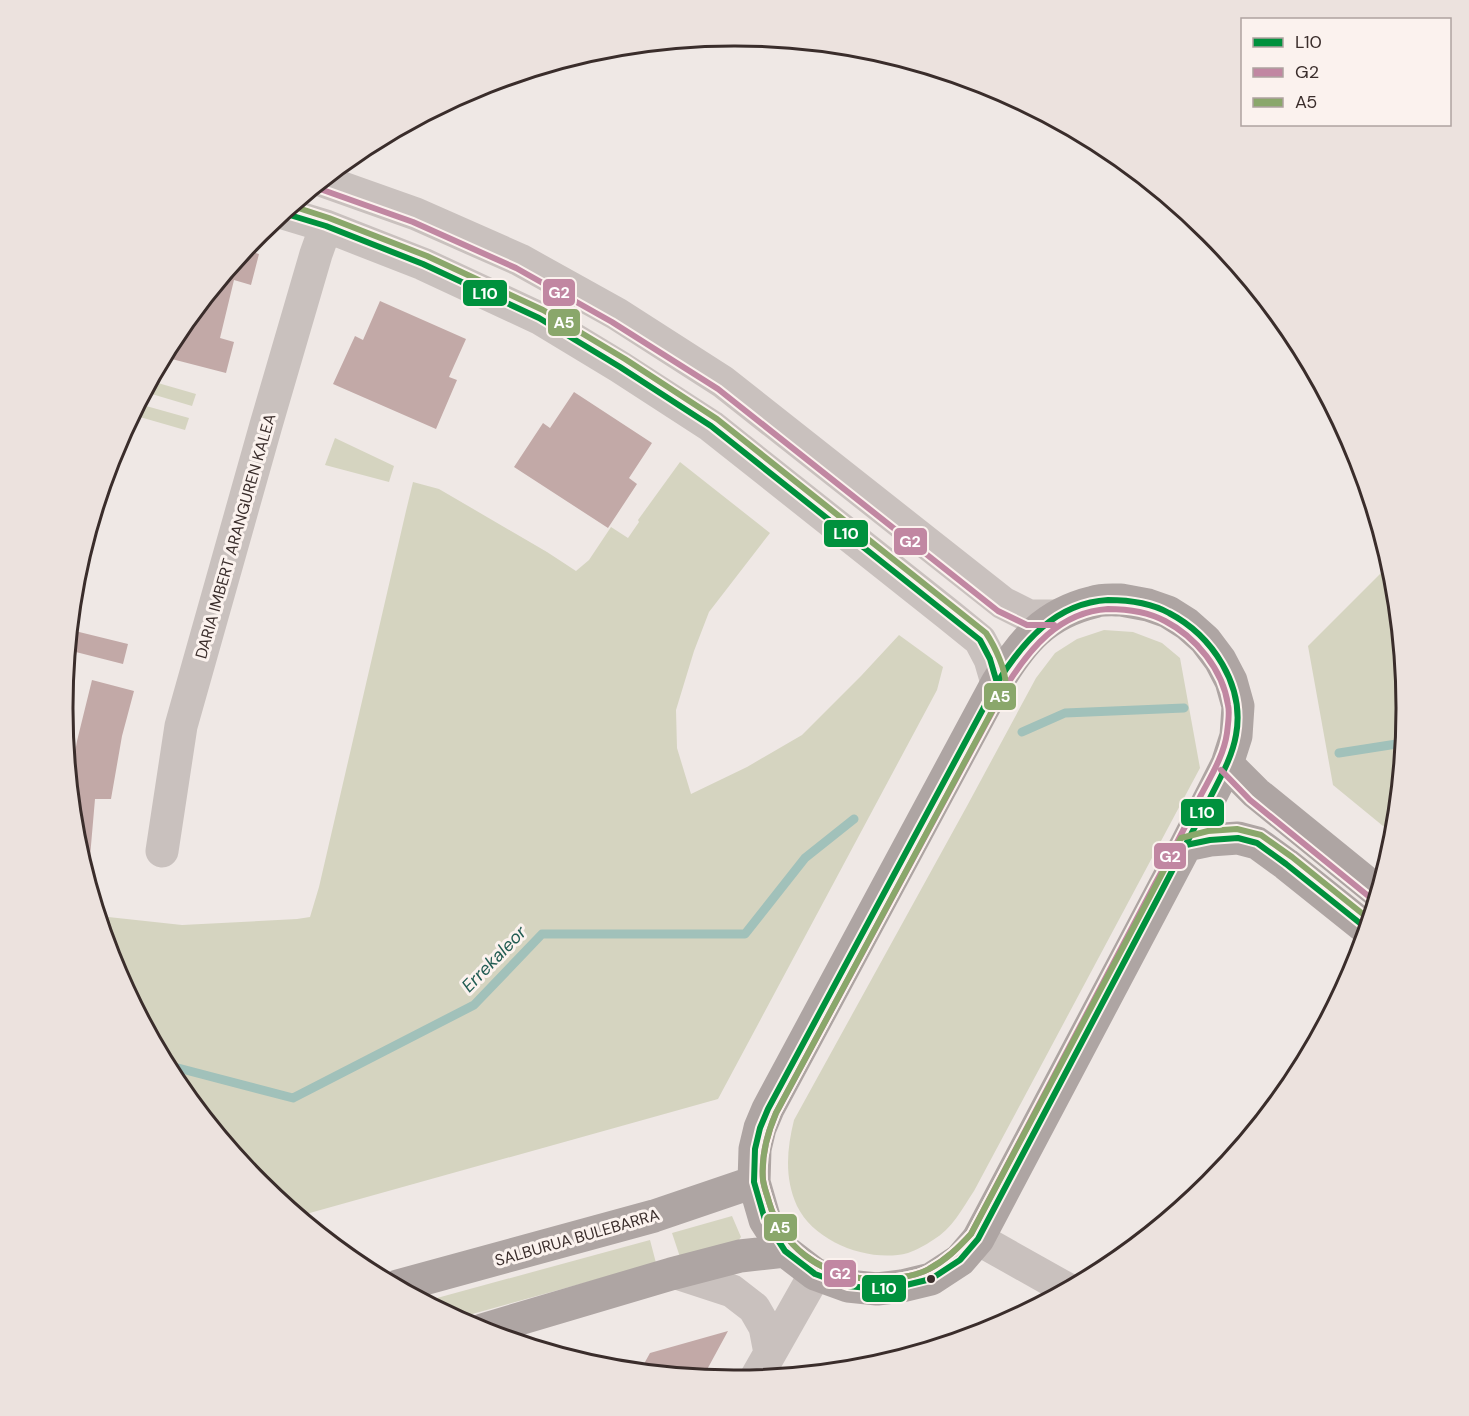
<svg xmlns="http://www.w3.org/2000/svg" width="1469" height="1416" font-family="'DM Sans',sans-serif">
<rect width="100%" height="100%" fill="#efe8e5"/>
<!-- green -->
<path fill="#d5d4c0" d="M151 381 196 394 192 406 145 392Z
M139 404 189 418 185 430 133 415Z
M335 438 394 466 389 482 325 465Z
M680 462 770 533 709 612 694 651 676 710 677 748 691 794 747 767 802 735 861 676 899 635 943 667 937 690 718 1099 299 1216 259 1183 176 1081 114 965 99 916 182 925 297 919 310 917 319 887 406 511 413 482 439 489 547 552 576 571 589 560 611 527 628 538 639 522 638 520Z
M1390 564 1394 577 1406 708 1394 835 1333 785 1308 646Z
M1104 630 1133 632 1162 643 1180 658 1200 768 974 1191C962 1209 952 1229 933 1240 926 1245 916 1250 908 1253 870 1263 815 1243 797 1206 784 1177 787 1149 794 1120L967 806 1036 678 1055 653 1077 639Z
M732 1216 741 1237 738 1241 680 1257 672 1233Z
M650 1240 656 1263 458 1318 426 1301Z"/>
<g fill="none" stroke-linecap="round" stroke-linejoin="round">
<!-- stream -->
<path stroke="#a1c1ba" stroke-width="9" d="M1022 732 1065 713 1184 708
M1339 753 1403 743
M170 1071 178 1068 293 1098 474 1005 542 934H745L805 858 854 819"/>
</g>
<!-- building -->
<path fill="#c2a9a7" d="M245 250 259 254 251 285 234 280 220 338 234 342 226 373 164 357 176 334Z
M380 301 466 339 449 377 457 380 436 429 333 384 355 336 363 340Z
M574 392 652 443 629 478 637 484 608 528 514 467 543 423 550 428Z
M71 630 128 644 123 664 68 650Z
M92 680 134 691 122 736 111 799H95L88 880 75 839 70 781 77 741Z
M728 1331 703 1377 640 1371 650 1353Z"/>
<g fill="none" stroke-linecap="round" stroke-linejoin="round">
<!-- minor -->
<path stroke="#c9c1be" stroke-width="33" d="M323 181 416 214 520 260 617 314 723 382 1003 603 1029 616H1054
M283 213 326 226 423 264 539 318 620 367 711 426 948 614 980 640 990 659 997 683
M162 851 181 726 266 425 316 254 326 226
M978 1239 1067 1289
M677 1273 732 1291 754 1308 765 1327 770 1353
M756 1378 815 1274"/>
<!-- major -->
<path stroke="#aea5a3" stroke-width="33" d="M1121 600 1148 605 1168 612 1187 624 1205 640 1220 660 1231 681 1238 706 1236 736 1227 764 1186 845 978 1239 960 1260 931 1279 902 1286 877 1289 848 1286 815 1274 785 1251 765 1220 754 1182 755 1149 760 1128 768 1109 997 683C1022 642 1044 614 1094 602 1102 599 1113 600 1121 600Z
M1227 764 1256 793 1378 892
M1186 845 1210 840 1238 838 1257 843 1286 864 1366 928
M398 1286 654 1216 754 1182
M482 1330 671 1274 740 1256 785 1251"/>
<defs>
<path id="bus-1" d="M283 213 326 226 423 264 539 318 620 367 711 426 980 640 990 659 997 683
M1108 600C1128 600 1151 603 1169 613 1213 636 1245 686 1236 735 1232 758 1220 778 1210 798 1193 830 1177 862 1160 894 1099 1009 1039 1124 978 1239L960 1260 931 1279 902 1286 877 1289 848 1286 815 1274 785 1251 765 1220 754 1182 755 1149 760 1128 768 1109 997 683C1023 642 1055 603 1108 600Z
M1186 845 1210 840 1238 838 1257 843 1286 864 1366 928"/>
<path id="bus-2" d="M320 189 413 222 516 268 612 322 718 389 998 611 1027 625H1054
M1108 609C1126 609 1148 612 1165 621 1196 637 1223 670 1228 705 1230 713 1228 724 1227 733 1224 755 1211 776 1201 795 1186 825 1171 855 1155 884 1094 1001 1032 1117 971 1234 958 1248 946 1260 929 1269 915 1277 883 1281 866 1279 820 1274 782 1247 769 1202 767 1195 764 1187 763 1180 761 1156 767 1134 776 1113L1005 688C1029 649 1059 612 1108 609Z
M1221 770 1250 800 1372 899"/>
<path id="bus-3" d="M292 206 329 218 427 256 543 310 625 359 717 419 986 633C994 645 1008 673 1005 687L776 1113C767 1134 761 1156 763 1180 764 1187 767 1195 769 1202 782 1247 820 1274 866 1279 883 1281 915 1277 929 1269 946 1260 958 1248 971 1234L1181 838 1208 831 1237 829 1261 835 1292 857 1369 919"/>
</defs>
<!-- bus-1 casing -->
<use href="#bus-1" stroke="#fbf2ee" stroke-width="10"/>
<!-- bus-2 casing -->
<use href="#bus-2" stroke="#fbf2ee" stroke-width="10"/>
<!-- bus-3 casing -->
<use href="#bus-3" stroke="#fbf2ee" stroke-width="10"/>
<!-- bus-1 -->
<use href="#bus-1" stroke="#00913d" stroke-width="6"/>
<!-- bus-2 -->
<use href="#bus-2" stroke="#c187a2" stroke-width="6"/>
<!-- bus-3 -->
<use href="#bus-3" stroke="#8aa76b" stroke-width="6"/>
</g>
<!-- markers -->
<circle fill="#3a2d2b" stroke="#fbf2ee" stroke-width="2" cx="931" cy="1279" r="5"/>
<g text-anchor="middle" stroke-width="6" stroke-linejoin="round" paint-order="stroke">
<!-- street labels -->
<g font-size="16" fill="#3a2d2b" stroke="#fbf2ee">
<text transform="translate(235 536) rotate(-74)" y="6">DARIA IMBERT ARANGUREN KALEA</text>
<text transform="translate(577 1237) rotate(-16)" y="6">SALBURUA BULEBARRA</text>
</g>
<!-- water labels -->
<g font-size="18" font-style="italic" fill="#215c53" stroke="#fbf2ee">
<text transform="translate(494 959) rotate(-46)" y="6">Errekaleor</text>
</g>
</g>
<!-- crop -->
<path d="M0 0H1469V1416H0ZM734 46H735A661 661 0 0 1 1396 707V709A661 661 0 0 1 735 1370H734A661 661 0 0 1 73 709V707A661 661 0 0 1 734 46Z" fill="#ece2de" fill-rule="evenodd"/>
<path fill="none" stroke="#3a2d2b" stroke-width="3" d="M734 46H735A661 661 0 0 1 1396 707V709A661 661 0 0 1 735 1370H734A661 661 0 0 1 73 709V707A661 661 0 0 1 734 46Z"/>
<g stroke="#fbf2ee" stroke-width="2">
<rect x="542" y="278" width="34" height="29" rx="6" fill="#c187a2"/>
<rect x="462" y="279" width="46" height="28" rx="6" fill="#00913d"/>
<rect x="547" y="308" width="34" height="29" rx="6" fill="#8aa76b"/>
<rect x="823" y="519" width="46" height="29" rx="6" fill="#00913d"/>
<rect x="893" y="527" width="35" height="29" rx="6" fill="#c187a2"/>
<rect x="983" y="682" width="34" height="29" rx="6" fill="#8aa76b"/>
<rect x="1180" y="798" width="45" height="29" rx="6" fill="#00913d"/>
<rect x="1153" y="842" width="34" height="28" rx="6" fill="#c187a2"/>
<rect x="763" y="1213" width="35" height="29" rx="6" fill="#8aa76b"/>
<rect x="823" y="1259" width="34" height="29" rx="6" fill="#c187a2"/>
<rect x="861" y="1274" width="46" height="29" rx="6" fill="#00913d"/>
</g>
<g font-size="16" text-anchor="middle" font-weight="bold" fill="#fff">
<text x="559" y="298">G2</text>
<text x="485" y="299">L10</text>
<text x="564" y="328">A5</text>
<text x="846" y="539">L10</text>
<text x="910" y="547">G2</text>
<text x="1000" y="702">A5</text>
<text x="1202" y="818">L10</text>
<text x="1170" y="862">G2</text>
<text x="780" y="1233">A5</text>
<text x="840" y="1279">G2</text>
<text x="884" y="1294">L10</text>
</g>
<!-- legend -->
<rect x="1241" y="18" width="210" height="108" fill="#fbf2ee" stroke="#aea3a0" stroke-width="1.5"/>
<rect x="1253" y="38" width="30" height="9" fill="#00913d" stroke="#aea3a0" stroke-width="1.5"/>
<text x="1295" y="48" font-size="18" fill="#3a2d2b">L10</text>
<rect x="1253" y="68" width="30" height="9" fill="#c187a2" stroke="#aea3a0" stroke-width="1.5"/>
<text x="1295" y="78" font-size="18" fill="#3a2d2b">G2</text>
<rect x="1253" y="98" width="30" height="9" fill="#8aa76b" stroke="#aea3a0" stroke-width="1.5"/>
<text x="1295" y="108" font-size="18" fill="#3a2d2b">A5</text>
</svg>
